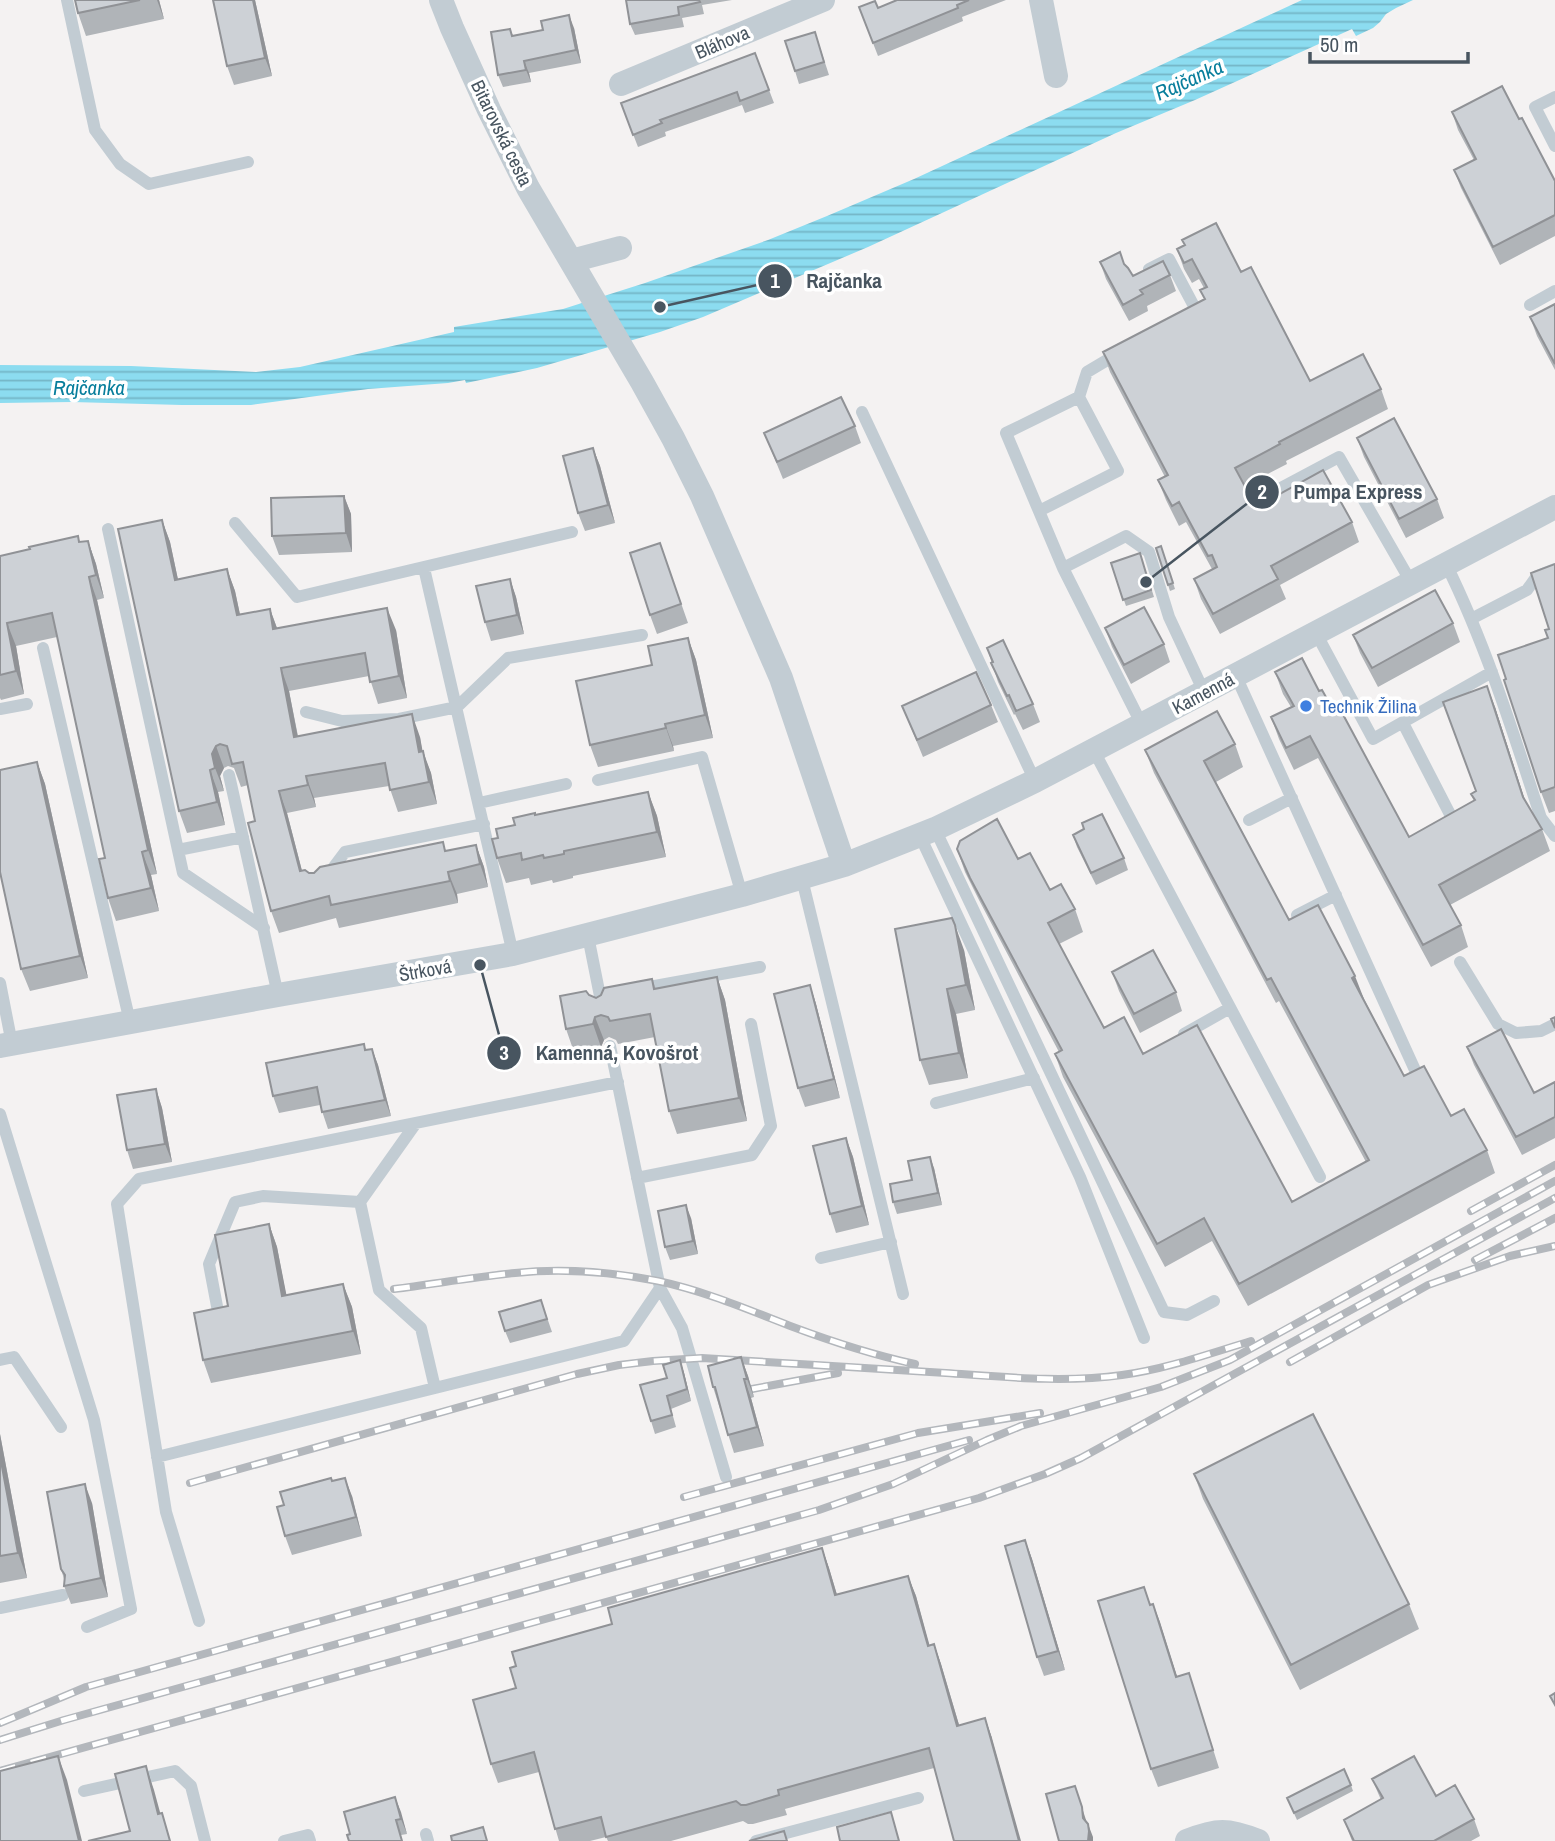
<svg xmlns="http://www.w3.org/2000/svg" width="1555" height="1841" font-family="'Archivo Narrow',sans-serif">
<defs>
<pattern id="water-rules" width="6" height="5" patternUnits="userSpaceOnUse" patternTransform="scale(1.75)"><rect width="6" height="5" fill="#8cdcf0"/><path d="M0 2.5h6" fill="none" stroke="#74b5c6"/></pattern>
</defs>
<rect width="100%" height="100%" fill="#f4f2f2"/>
<!-- water -->
<path fill="url(#water-rules)" d="M1302 0H1413L1396 8 1386 14 1380 22 1373 28 1356 36 1352 29 1195 100 1116 133 868 247 703 317 660 332 537 368 466 383 465 380 448 383 368 389 251 405H182L72 402 0 403V365L131 366 256 372 300 367 454 332V327L563 309 645 283 768 240 827 216 914 179Z"/>
<g fill="none" stroke-linecap="round" stroke-linejoin="round">
<!-- service -->
<path stroke="#c2ccd3" stroke-width="12" d="M67 0 95 130 120 164 149 184 248 162
M1555 97 1535 107 1555 146
M1149 269 1169 259 1196 310 1187 315
M1530 305 1555 291
M1119 353 1087 372 1079 397 1006 433 1063 568 1142 725
M862 412 1035 781
M1264 497 1339 457 1411 582
M1039 511 1118 471 1079 397
M235 523 297 597 572 532
M108 529 183 873 264 928
M1446 564C1486 645 1513 732 1541 818L1555 836
M424 568 513 954
M1063 568 1126 536 1149 552 1169 617 1204 692
M1471 619 1527 590 1537 576 1555 569
M1316 633 1373 739 1492 672
M43 648 130 1022
M1236 676 1420 1081
M0 709 27 704
M306 712 342 721 399 719 457 707 508 658 642 635
M1403 723 1455 824
M1094 751 1320 1177
M229 775 278 995
M598 780 702 757 742 895
M479 803 566 784
M1249 820 1292 798
M935 829 1164 1312 1187 1315 1214 1301
M920 836 1080 1177 1144 1338
M178 850 243 837
M327 876 345 852 484 824
M802 879 903 1294
M1297 915 1336 895
M588 936 603 1011
M1460 962 1498 1024 1516 1033 1541 1031 1555 1024
M0 983 12 1044
M638 989 760 967
M1184 1034 1230 1008
M610 1046 660 1288 682 1328 726 1477
M936 1103 1034 1078
M0 1114 94 1420 131 1609 87 1627
M416 1123 360 1202 379 1290 421 1328 435 1388
M637 1178 752 1155 771 1126 751 1024
M821 1258 891 1242
M220 1322 209 1264 235 1202 263 1196 360 1202
M0 1360 14 1357 61 1427
M157 1457 624 1341 660 1288
M0 1608 63 1595
M199 1621 166 1512 117 1204 139 1179 618 1082
M84 1791 175 1771 191 1786 205 1841
M426 1834 428 1841
M284 1841 308 1835 310 1841
M756 1841 918 1798"/>
<!-- minor -->
<path stroke="#c2ccd3" stroke-width="24" d="M441 0 452 28 489 110 528 188 642 382 673 438 702 496 781 678 844 865
M1041 0 1056 76
M621 84 823 0
M571 261 620 248
M0 1046 278 995 513 954 742 895 844 865 935 829 1035 781 1555 507
M1187 1841C1217 1829 1228 1829 1258 1841"/>
<defs>
<path id="rail" d="M1471 1211 1555 1165
M1475 1260 1555 1218
M394 1289C434 1284 475 1277 515 1273 562 1268 612 1272 658 1281 705 1291 749 1310 793 1327 833 1342 874 1355 915 1364
M1290 1362 1428 1285 1510 1256 1555 1246
M752 1389 838 1373
M190 1483 577 1374 619 1365 653 1361 702 1358C783 1363 865 1368 946 1373 1005 1377 1064 1383 1122 1375 1166 1369 1208 1354 1251 1341
M684 1497 918 1433 1040 1413
M0 1723 86 1687 969 1440
M0 1740 64 1720 819 1510 893 1484 987 1440 1021 1426 1161 1387 1230 1360 1555 1181
M0 1771 979 1498 1045 1474 1081 1458 1555 1198"/>
</defs>
<!-- rail casing -->
<use href="#rail" stroke="#b3b7bc" stroke-width="8"/>
<!-- rail -->
<use href="#rail" stroke="#fff" stroke-width="5" stroke-dasharray="16" stroke-linecap="butt"/>
</g>
<!-- wall -->
<path fill="#b0b4b8" d="M75 0H159L164 19 86 36 78 13Z
M213 0H255L272 76 234 85 227 66Z
M626 0H732L702 5 704 14 682 18 684 27 635 35 630 24Z
M897 0H1006L962 17 963 21 878 56 859 7 878 8Z
M574 28 581 63 529 73 531 82 503 87 498 75 510 29 513 36Z
M815 32 829 75 799 84 795 71Z
M755 53 774 103 745 113 742 105 665 132 666 136 638 147 621 103Z
M1452 112 1519 119 1555 181V236L1500 265 1461 188 1454 170 1474 160 1458 130Z
M1182 240 1241 272 1310 381 1381 389 1388 409 1286 461 1287 464 1244 486 1256 507 1352 522 1359 542 1280 585 1286 599 1220 634 1201 599 1194 579 1212 569 1186 522 1179 526 1166 500 1158 480 1165 477 1110 372 1103 352 1204 299 1200 290 1204 288 1199 279 1192 283 1184 269 1177 249 1184 245Z
M1100 262 1124 265 1133 276 1170 275 1176 291 1147 306 1148 311 1129 321 1106 279Z
M1555 304V370L1537 336 1530 317Z
M855 426 861 443 783 479 764 433Z
M1357 438 1437 499 1444 518 1406 538 1364 457Z
M593 448 600 466 615 523 585 531 578 513Z
M344 496 351 514 352 552 279 555 272 536Z
M162 520 170 542 178 580 227 569 235 591 240 615 270 609 277 628 396 630 407 698 378 704 369 676 289 691 298 736 420 737 422 751 431 773 437 804 398 812 389 786 314 798 316 807 287 813 302 871 309 873 446 851 476 845 484 867 488 887 457 894 458 903 339 928 336 918 279 933 271 911 248 785 241 787 234 768 228 766 224 768 220 776 224 791 218 792 225 825 187 833 179 811Z
M88 541 96 564 104 598 97 600 157 874 151 875 159 911 116 921 108 898 105 858 57 637 16 646 24 694 1 700 0 698V556Z
M660 543 688 623 657 634 650 615Z
M1161 546 1175 589 1170 591 1156 548Z
M1140 553 1154 597 1126 606 1111 563Z
M1555 564V811L1549 813 1541 792 1506 679 1548 638Z
M510 579 516 597 524 634 491 641 485 622Z
M1453 623 1460 642 1378 687 1360 653 1353 635Z
M1105 628 1164 644 1170 662 1131 684 1112 647Z
M688 638 696 660 713 738 673 746 674 751 598 767 590 745 652 665Z
M987 648 1033 704 1040 722 1023 730 1015 714 1014 715 998 682Z
M1275 672 1319 691 1331 706 1409 837 1474 801 1471 794 1476 791 1495 707 1525 801 1542 829 1550 851 1450 905 1461 925 1468 947 1431 967 1318 758 1294 770 1279 739 1271 717 1291 707 1283 694Z
M991 705 998 722 923 757 902 706Z
M1235 744 1243 767 1216 782 1289 920 1364 999 1404 1076 1451 1116 1487 1150 1495 1173 1248 1306 1212 1241 1165 1267 1063 1077 1055 1054 1059 1052 979 900 965 872 957 849 1018 859 1050 890 1075 909 1083 932 1059 944 1104 1028 1143 1054 1292 1202 1366 1162 1279 1001 1276 1003 1154 773 1145 750Z
M37 762 45 784 88 978 30 991 21 969Z
M648 792 657 816 666 857 573 876V878L553 883 552 880 531 885 529 878 506 883 497 858 498 838 515 825 535 815Z
M1084 829 1124 858 1128 870 1096 885 1077 847 1073 835Z
M895 929 964 950 975 1010 956 1014 968 1078 929 1085 920 1060Z
M1112 972 1176 992 1182 1011 1140 1033 1119 991Z
M717 977 725 1000 747 1121 677 1134 669 1111 655 1037 618 1044 616 1040 609 1037 604 1040 601 1047 574 1052 566 1029 589 995 596 998 652 979 656 989Z
M810 985 816 1004 840 1098 805 1107 798 1088Z
M364 1044 366 1050 372 1049 378 1065 391 1116 328 1129 320 1105 279 1113 273 1096Z
M1467 1047 1534 1093 1555 1082V1138L1522 1155 1474 1065Z
M156 1089 162 1108 172 1162 133 1169 127 1150Z
M846 1138 853 1157 869 1225 836 1233 830 1214Z
M934 1168 942 1205 897 1214 893 1202 912 1180Z
M691 1218 698 1254 670 1260 665 1247Z
M269 1224 277 1247 286 1295 343 1284 352 1307 361 1354 211 1383 203 1360Z
M541 1300 552 1332 510 1343 505 1331Z
M741 1357 748 1376 754 1397 751 1398 764 1446 734 1453 713 1387Z
M680 1360 684 1373 691 1401 671 1409 676 1427 655 1434 651 1421 667 1378Z
M0 1434 27 1578 0 1583Z
M1194 1474 1409 1604 1419 1629 1300 1690 1203 1499Z
M332 1481 352 1496 362 1536 292 1555 285 1536 284 1505Z
M92 1503 108 1597 71 1604 64 1586V1579L61 1569Z
M1025 1540 1032 1559 1065 1670 1044 1676 1037 1657Z
M822 1548 829 1568 837 1595 908 1576 916 1596 929 1645 934 1644 941 1664 959 1725 985 1718 992 1738 934 1768 785 1809 787 1815 753 1824H748L743 1821 671 1841H608L606 1837 590 1841H559L539 1772 498 1783 491 1764 516 1688V1666L612 1624Z
M1153 1604 1177 1677 1189 1673 1219 1768 1158 1787 1151 1769V1605Z
M1372 1779 1436 1796 1474 1819 1480 1836 1471 1841H1352L1344 1820 1381 1800Z
M1351 1785 1353 1791 1297 1820 1287 1798Z
M395 1797 407 1834 401 1835 350 1834Z"/>
<!-- shaded-wall -->
<path fill="#909296" d="M157 0H159L164 19Z
M253 0H255L272 76 265 58Z
M569 15 574 28 581 63 576 50Z
M524 61 529 73 531 82 526 70Z
M593 448 600 466 615 523 608 505Z
M344 496 351 514 352 552 346 533Z
M162 520 170 542 183 603 175 580Z
M88 541 96 564 104 598 96 575Z
M227 569 235 591 245 638 237 615Z
M89 577 97 600 157 874 148 850Z
M510 579 516 597 524 634 517 615Z
M387 608 396 630 407 698 399 676Z
M270 609 278 631 273 629Z
M7 623 16 646 24 694 16 671Z
M688 638 696 660 713 738 705 715Z
M281 668 289 691 302 759 294 737Z
M1487 686 1495 707 1531 819 1523 797Z
M412 714 420 737 427 775 419 752Z
M665 724 673 746 674 751 666 728Z
M216 746 224 768 220 776 224 791 215 768 212 754Z
M423 751 431 773 437 804 429 782Z
M37 762 45 784 88 978 80 956Z
M210 770 218 792 225 825 217 802Z
M306 776 314 798 316 807 308 785Z
M279 791 287 813 308 894 300 871Z
M648 792 657 816 666 857 657 832Z
M476 845 484 867 488 887 480 864Z
M142 852 151 875 159 911 151 888Z
M448 872 457 894 458 903 450 881Z
M955 925 964 950 975 1010 966 985Z
M1355 976 1364 999 1360 1001 1352 978Z
M717 977 725 1000 747 1121 739 1098Z
M810 985 816 1004 840 1098 834 1079Z
M947 989 956 1014 968 1078 959 1053Z
M595 1017 604 1040 601 1047 593 1024Z
M372 1049 378 1065 391 1116 385 1100Z
M156 1089 162 1108 172 1162 165 1144Z
M846 1138 853 1157 869 1225 862 1206Z
M930 1157 934 1168 942 1205 938 1193Z
M686 1205 691 1218 698 1254 693 1241Z
M269 1224 277 1247 291 1318 282 1296Z
M343 1284 352 1307 361 1354 353 1331Z
M741 1357 748 1376 754 1397 747 1379Z
M680 1360 684 1373 691 1401 687 1389Z
M744 1379 751 1398 764 1446 757 1427Z
M0 1434 27 1578 18 1553 0 1456Z
M345 1478 352 1496 362 1536 356 1517Z
M85 1484 92 1503 108 1597 101 1578Z
M1025 1540 1032 1559 1065 1670 1058 1651Z
M822 1548 829 1568 843 1615 835 1595Z
M908 1576 916 1596 935 1665 928 1646Z
M1153 1604 1160 1622 1183 1695 1176 1677Z
M934 1644 941 1664 965 1745 957 1726Z
M985 1718 992 1738 1021 1841H1019Z
M58 1756 67 1780 82 1841H79Z
M146 1766 154 1790 167 1838 158 1814Z
M1075 1786 1086 1820 1087 1831 1083 1818Z
M395 1797 401 1812 407 1834 401 1819Z
M1088 1824 1093 1837V1841H1088Z"/>
<!-- building -->
<path fill="#cdd1d6" stroke="#909296" stroke-width="2" d="M75 0H140L78 13Z
M213 0H253L265 58 227 66Z
M626 0H699L700 2 678 7 679 15 630 24Z
M897 0H969L957 5 958 8 873 43 859 7 875 1 878 8Z
M569 15 576 50 524 61 526 70 498 75 491 32 510 29 512 36 543 30 541 21Z
M815 32 824 62 795 71 785 41Z
M755 53 769 90 740 101 737 92 660 120 662 123 633 135 621 103Z
M1502 86 1519 119 1522 118 1555 181V215L1493 247 1454 170 1476 159 1452 112Z
M1216 223 1241 272 1251 267 1310 381 1363 354 1381 389 1279 442 1280 444 1235 468 1256 507 1323 470 1352 522 1271 566 1278 579 1213 614 1194 579 1217 567 1212 555 1208 556 1179 502 1172 506 1158 480 1168 475 1103 352 1205 299 1200 290 1207 287 1192 259 1184 263 1177 249 1185 245 1182 240Z
M1120 252 1124 264 1128 268 1133 276 1163 261 1170 275 1140 290 1143 294 1123 305 1100 262Z
M1555 304V364L1530 317Z
M841 397 855 426 777 462 764 433Z
M1394 418 1437 499 1399 519 1357 438Z
M593 448 608 505 578 513 563 456Z
M344 496 346 533 272 536 271 498Z
M162 520 175 580 227 569 237 615 270 609 273 629 387 608 399 676 370 682 365 653 281 668 294 737 412 714 419 752 423 751 429 782 390 790 385 763 306 776 308 785 279 791 300 871 305 870 309 873H314L320 867 443 842 445 851 476 845 480 864 448 872 450 881 331 905 329 896 271 911 248 823 255 821 243 762 232 764 227 746 220 744 216 746 212 754 215 768 210 770 217 802 179 811 118 529Z
M78 536 79 542 88 541 96 575 89 577 148 850 142 852 151 888 108 898 99 859 105 858 52 613 7 623 16 671 0 675V556L30 549 29 547Z
M660 543 681 604 650 615 630 553Z
M1161 546 1173 583 1168 585 1156 548Z
M1140 553 1151 590 1123 600 1111 563Z
M1555 564V787L1541 792 1504 680 1506 679 1498 655 1548 638 1545 630 1549 629 1531 573Z
M510 579 517 615 485 622 476 586Z
M1435 590 1453 623 1372 668 1353 635Z
M1144 607 1164 644 1124 665 1105 628Z
M688 638 705 715 665 724 666 728 590 745 576 681 652 665 648 646Z
M1003 640 1033 704 1016 711 1009 695 1007 696 991 663 993 662 987 648Z
M1302 658 1319 691 1322 690 1331 706 1335 704 1339 710 1340 709 1409 837 1475 800 1471 794 1476 791 1443 702 1487 686 1523 797 1542 829 1439 885 1461 925 1423 945 1310 736 1286 748 1271 717 1294 706 1275 672Z
M976 672 991 705 917 740 902 706Z
M1217 711 1235 744 1204 761 1289 920 1318 905 1355 976 1352 978 1404 1076 1424 1066 1451 1116 1464 1109 1487 1150 1239 1284 1204 1218 1157 1244 1055 1054 1062 1050 970 878 957 849 960 841 997 819 1018 859 1030 853 1050 890 1061 884 1075 909 1048 923 1104 1028 1124 1017 1143 1054 1197 1025 1292 1202 1369 1160 1271 978 1267 980 1145 750Z
M37 762 80 956 21 969 0 872V770Z
M648 792 657 832 564 851V854L544 858 543 855 522 860 521 853 497 858 492 839 498 838 496 829 515 825 513 818 535 813V815Z
M1102 814 1124 858 1091 873 1073 835 1084 829 1082 823Z
M952 918 955 925 966 985 947 989 959 1053 920 1060 895 929Z
M1153 950 1176 992 1134 1014 1112 972Z
M717 977 739 1098 669 1111 650 1014 610 1021 608 1017 601 1015 595 1017 593 1024 566 1029 560 996 586 991 589 995 596 998 601 995 604 988 652 979 654 989Z
M810 985 834 1079 798 1088 774 994Z
M1555 1017V1028L1551 1019Z
M1501 1029 1534 1093 1555 1082V1117L1516 1137 1467 1047Z
M364 1044 365 1050 372 1049 385 1100 322 1112 317 1087 273 1096 266 1063Z
M156 1089 165 1144 127 1150 117 1095Z
M846 1138 862 1206 830 1214 813 1146Z
M930 1157 938 1193 893 1202 890 1184 912 1180 908 1161Z
M686 1205 693 1241 665 1247 658 1211Z
M269 1224 282 1296 343 1284 353 1331 203 1360 194 1313 228 1306 215 1235Z
M541 1300 547 1319 505 1331 499 1312Z
M741 1357 747 1379H744L757 1427 728 1435 715 1387H713L708 1366Z
M680 1360 687 1389 667 1396 672 1415 651 1421 640 1385 667 1378 663 1365Z
M1313 1414 1409 1604 1291 1665 1194 1474Z
M0 1456 18 1553 0 1556Z
M331 1478 332 1481 345 1478 356 1517 285 1536 277 1507 284 1505 280 1492Z
M85 1484 101 1578 64 1586 65 1575 61 1569 47 1492Z
M1025 1540 1058 1651 1037 1657 1005 1546Z
M822 1548 835 1595 908 1576 928 1646 934 1644 957 1726 985 1718 1019 1841H954L929 1748 778 1790 779 1795 746 1805H741L736 1801 606 1837 601 1817 555 1829 534 1752 491 1764 473 1700 516 1688 510 1668 516 1666 512 1652 612 1624 608 1608Z
M1144 1587 1150 1605 1153 1604 1176 1677 1189 1673 1213 1750 1151 1769 1098 1601Z
M1555 1693V1705L1550 1696Z
M58 1756 79 1841H0V1771Z
M1414 1756 1436 1796 1455 1785 1474 1819 1434 1841H1354L1344 1820 1383 1798 1372 1779Z
M146 1766 158 1814 162 1813 170 1841H88L130 1831 115 1774Z
M1344 1769 1351 1785 1294 1813 1287 1798Z
M1075 1786 1082 1807 1083 1818 1088 1824 1089 1831 1088 1841H1059L1046 1794Z
M395 1797 401 1819 396 1820 402 1841H349L347 1835 350 1834 344 1812Z
M891 1812 899 1841H840L837 1827Z
M483 1827 487 1841H452L451 1836Z
M784 1831 787 1841H749Z"/>
<!-- markers -->
<circle fill="#3f7fe0" stroke="#fff" stroke-width="2.5" cx="1306" cy="706" r="7"/>
<g text-anchor="middle" stroke-width="7" stroke-linejoin="round" paint-order="stroke">
<!-- street labels -->
<g font-size="19" fill="#485560" stroke="#fff">
<text transform="translate(722 42) rotate(-23)" y="7">Bláhova</text>
<text transform="translate(502 133) rotate(64)" y="7">Bitarovská cesta</text>
<text transform="translate(1203 693) rotate(-28)" y="7">Kamenná</text>
<text transform="translate(425 970) rotate(-10)" y="7">Štrková</text>
</g>
<!-- shop labels -->
<g font-size="19" fill="#366cbe" stroke="#fff" text-anchor="start">
<text x="1320" y="713">Technik Žilina</text>
</g>
<!-- water labels -->
<g font-size="21" font-style="italic" fill="#087e9c" stroke="#fff">
<text transform="translate(1189 80) rotate(-24)" y="7">Rajčanka</text>
<text x="89" y="395">Rajčanka</text>
</g>
</g>
<!-- callouts -->
<path fill="none" stroke="#485560" stroke-width="2.5" d="M660 307L775 281M1146 582L1262 492M480 965L504 1053"/>
<g fill="#485560" stroke="#fff" stroke-width="2.5">
<circle cx="660" cy="307" r="7"/>
<circle cx="1146" cy="582" r="7"/>
<circle cx="480" cy="965" r="7"/>
<circle cx="775" cy="281" r="18"/>
<circle cx="1262" cy="492" r="18"/>
<circle cx="504" cy="1053" r="18"/>
</g>
<g font-size="21" text-anchor="middle" font-weight="bold" fill="#fff">
<text x="775" y="288">1</text>
<text x="1262" y="499">2</text>
<text x="504" y="1060">3</text>
</g>
<g font-size="21" text-anchor="middle" font-weight="bold" fill="#485560" stroke="#fff" stroke-width="7" stroke-linejoin="round" paint-order="stroke">
<text x="844" y="288">Rajčanka</text>
<text x="1358" y="499">Pumpa Express</text>
<text x="617" y="1060">Kamenná, Kovošrot</text>
</g>
<!-- scale -->
<path d="M1310 52v10h158v-10" fill="none" stroke="#485560" stroke-width="3.5"/>
<text x="1320" y="52" font-size="21" fill="#485560" stroke="#ffffff" stroke-width="5" paint-order="stroke">50 m</text>
</svg>
